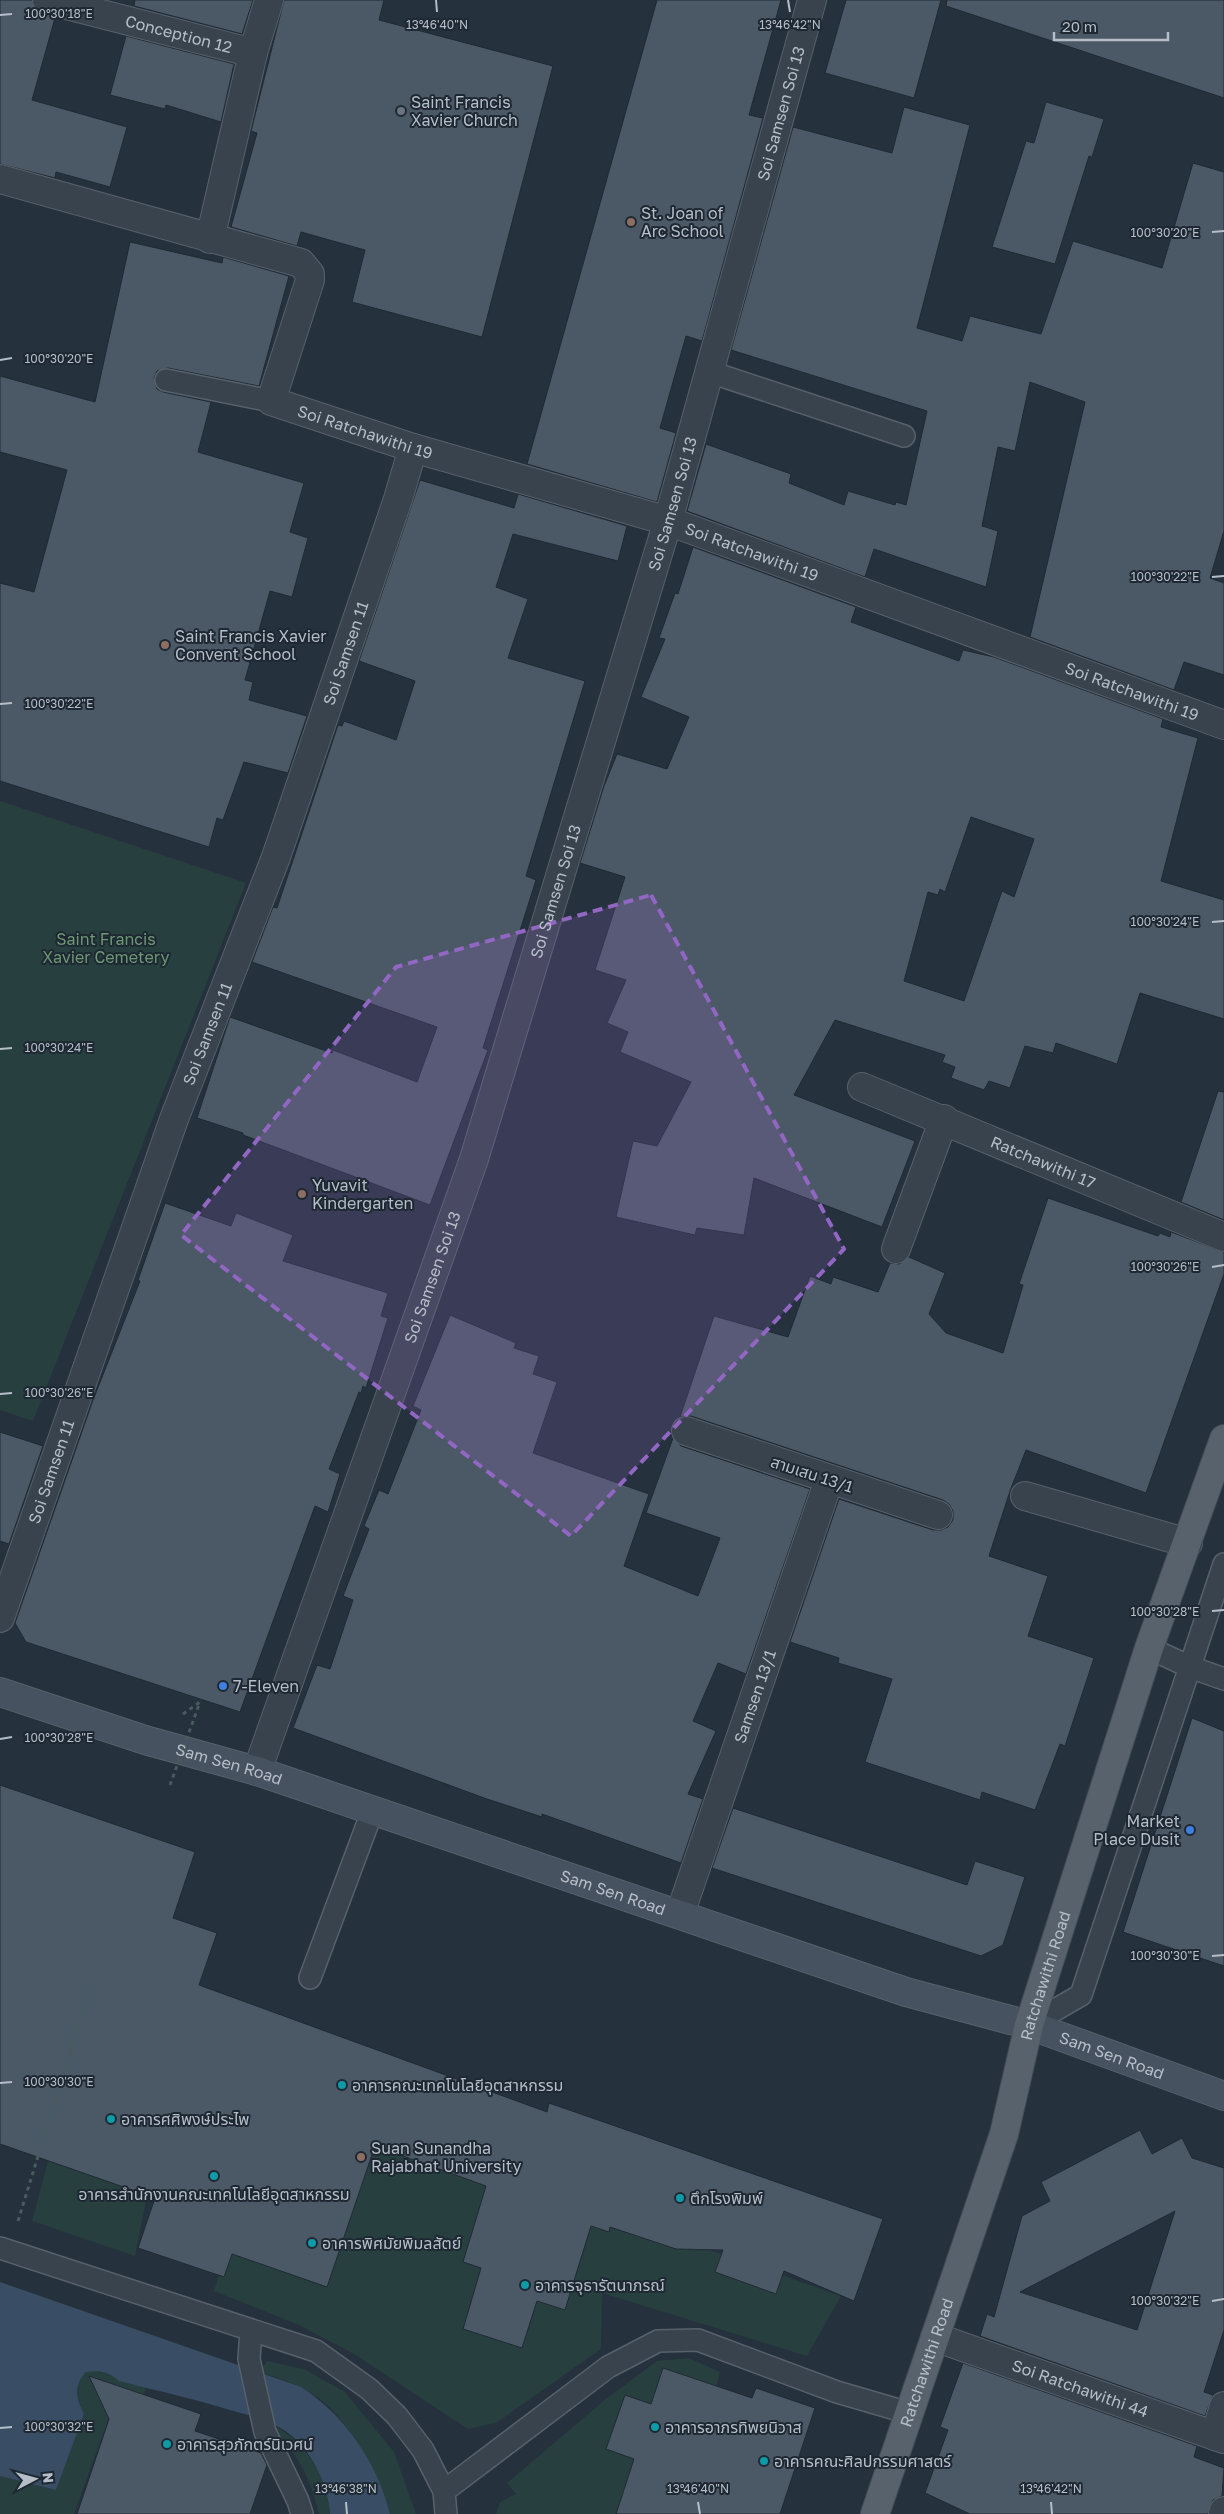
<svg xmlns="http://www.w3.org/2000/svg" width="1224" height="2514" font-family="'Golos Text','Noto Sans Thai',sans-serif">
<rect width="100%" height="100%" fill="#25313d"/>
<!-- green -->
<path fill="#283f3f" d="M0 801 246 883 33 1421 0 1410Z
M79 2047 172 2071 135 2256 32 2221Z
M275 2097 841 2296 807 2356 602 2293 601 2349 496 2423 468 2429 354 2354 299 2325 214 2291Z
M689 2358 720 2372 681 2514H496L500 2502 516 2494 507 2483 607 2398 657 2361Z
M267 2361 304 2369 345 2392 394 2452 416 2514H390C382 2480 348 2420 320 2399 302 2386 281 2379 260 2372Z
M99 2370 111 2374 119 2381 146 2387 138 2416 111 2412 74 2514H0V2476L56 2490 84 2414C76 2398 73 2386 86 2372Z
M268 2422C304 2439 327 2475 330 2514H319C309 2473 296 2453 268 2422Z"/>
<!-- water -->
<path fill="#394e64" d="M0 2282 301 2387C344 2414 378 2464 390 2514H330C328 2483 310 2447 284 2430 270 2421 253 2416 237 2412 198 2400 159 2391 119 2381 108 2371 100 2370 86 2372 73 2386 76 2398 84 2414L56 2490 0 2476Z"/>
<!-- building -->
<path fill="#4b5866" stroke="#202a34" fill-rule="evenodd" d="M0 0H32L36 11 55 18 32 100 127 127 110 187 56 172 55 178 0 164Z
M135 0H253L242 34 134 6Z
M284 0H384L379 20 553 66 482 337 352 302 365 250 301 232 297 246 231 227 257 133 251 131Z
M657 0H781L749 115 763 118 702 341 686 336 660 428 676 433 657 502 527 464Z
M846 0H941L914 98 825 73Z
M947 0H1224V98L946 6Z
M126 36 234 64 221 122 166 105 165 109 110 95Z
M1046 102 1104 119 1092 157 1089 156 1055 264 992 247 1026 141 1034 143Z
M904 107 970 125 917 328 962 341 970 316 1041 334 1073 241 1162 268 1193 163 1224 172V531L1210 578 1224 583V675L1184 662 1174 690 1030 637 1085 402 1030 382 1015 451 998 447 982 526 998 531 986 587 874 549 865 577 687 511 706 444 791 474 789 483 844 505 848 491 895 505 896 502 906 505 927 411 731 350 793 127 892 153Z
M130 242 222 263 223 257 289 276 259 386 168 368 157 371 154 378 157 389 163 392 211 402 198 452 304 483 290 532 308 538 292 597 270 591 245 680 253 682 249 700 307 716 288 773 244 762 223 820 217 818 209 847 0 781V583L34 592 67 470 0 452V376L95 402Z
M420 480 514 508 518 494 627 526 618 561 513 534 496 587 528 599 508 658 585 681 526 876 536 880 483 1048 488 1050 430 1205 243 1135V1133L197 1118 230 1017 332 1053 333 1050 417 1082 437 1027 252 962 273 907 277 908 338 725 342 726 344 721 396 740 415 681 359 661Z
M693 547 856 607 851 622 959 661 963 650 994 657 1163 719 1161 727 1198 738 1161 881 1224 900V1019L1140 993 1117 1064 1056 1043 1053 1053 1025 1046 1010 1088 989 1081 984 1090 951 1078 955 1067 942 1062 945 1055 835 1020 794 1095 915 1141 882 1227 754 1178 744 1235 697 1228 695 1235 616 1217 633 1141 657 1146 691 1082 620 1052 628 1032 607 1023 626 980 595 970 625 877 580 863 604 786 617 754 667 769 689 717 641 697 665 639 659 638 675 593 678 594ZM971 817 1034 839 1014 897 1002 891 964 1001 904 981 928 892 938 895 940 889 945 892Z
M1218 1091 1224 1092V1220L1181 1202Z
M1048 1198 1158 1236 1160 1233 1170 1237 1171 1232 1224 1252V1274L1146 1493 1026 1450 1010 1491 989 1556 1048 1576 1028 1636 1094 1658 1065 1746 1060 1744 1035 1810 982 1792 980 1800 865 1762 892 1679 838 1663 839 1658 790 1642 839 1499 933 1530H941L948 1527 953 1520V1511L949 1504 943 1500 691 1416 680 1417 714 1316 788 1337 810 1276 831 1284 833 1277 878 1292 890 1263 899 1264 909 1257 945 1273 929 1314 946 1333 1003 1353 1023 1285 1019 1284Z
M165 1203 231 1226 236 1213 293 1235 283 1261 388 1293 381 1316 388 1318 366 1388 363 1386 361 1393 359 1392 329 1469 340 1474 328 1512 315 1506 240 1712 26 1642 15 1623 93 1400 140 1281 138 1280Z
M450 1315 516 1343 514 1348 539 1356 533 1374 557 1382 533 1453 649 1494 624 1566 698 1596 720 1538 646 1513 673 1438 681 1446 810 1489 746 1674 718 1663 693 1721 716 1731 688 1794 703 1799 681 1863 542 1814V1817L487 1799 293 1728 317 1665 330 1669 353 1600 343 1596 369 1529 364 1526 379 1490 388 1494 421 1410 413 1406Z
M0 1432 43 1446 9 1544 0 1541Z
M1192 1718 1224 1731V1966L1123 1932Z
M0 1785 195 1852 173 1918 217 1933 199 1985 547 2112 549 2103 883 2219 854 2301 784 2271 776 2294 715 2272 723 2250 676 2249 610 2227 609 2232 591 2226 565 2310 537 2301 522 2348 463 2329 481 2268 463 2262 486 2186 375 2146 327 2287 232 2254 224 2277 138 2248 155 2198 0 2144Z
M733 1808 967 1885 975 1861 1025 1877 1003 1945 981 1956 712 1868Z
M1140 2130 1152 2154 1182 2138 1192 2158 1224 2168V2330L1204 2392 1213 2395 1205 2416 980 2336 987 2314 994 2317 1022 2216 1050 2201 1041 2182ZM1175 2211 1137 2330 1020 2292Z
M963 2363 1197 2446 1194 2457 1224 2468 1222 2496 1213 2500 1208 2514H970L925 2493 948 2430 940 2427Z
M663 2368 752 2398 756 2388 815 2408 780 2514H616L634 2459 606 2449 625 2395 651 2404Z
M89 2376 201 2414 195 2431 261 2453 267 2465 250 2514H77L109 2419Z"/>
<g fill="none" stroke-linecap="round" stroke-linejoin="round">
<defs>
<path id="lane" d="M710 372 904 436
M166 380 271 401
M1149 1648 1190 1667 1224 1679
M310 1978 372 1812
M1029 2025 1081 1995 1224 1564
M0 2248 316 2351 369 2389 397 2416 423 2450 444 2491 446 2514
M251 2330 249 2359 265 2432 298 2501 302 2514
M444 2491 608 2367 658 2341 698 2340 837 2392 909 2413"/>
<g id="street">
<path id="s1" d="M47 0 253 53"/>
<path id="s2" d="M0 179 301 263 310 274V280L271 401 413 448 668 521 1224 725"/>
<path d="M210 239 253 53 269 0"/>
<path id="s3" d="M862 1087 1224 1237"/>
<path d="M896 1249 944 1119"/>
<path d="M686 1431 938 1515"/>
<path d="M1025 1496 1188 1543"/>
<path id="s4" d="M0 1618 174 1119 276 857 398 499 413 448"/>
<path id="s5" d="M257 1771 474 1159 668 521 812 0"/>
<path id="s6" d="M680 1914 829 1480"/>
<path id="s7" d="M935 2337 1224 2439"/>
<path d="M1215 2436 1224 2406"/>
<path d="M1223 2514 1224 2511"/>
</g>
<g id="secondary">
<path id="s8" d="M0 1692 145 1740 257 1771 906 1992 1029 2025 1224 2096"/>
</g>
<g id="primary">
<path id="s9" d="M875 2514 1004 2134 1029 2025 1149 1648 1224 1439"/>
</g>
</defs>
<!-- lane casing -->
<use href="#lane" stroke="#57616b" stroke-width="24"/>
<!-- street casing -->
<use href="#street" stroke="#57616b" stroke-width="30"/>
<!-- secondary casing -->
<use href="#secondary" stroke="#57616b" stroke-width="30"/>
<!-- primary casing -->
<use href="#primary" stroke="#424c56" stroke-width="30"/>
<!-- path -->
<path stroke="#475c5d" stroke-width="3" stroke-dasharray="4 4" stroke-linecap="butt" d="M183 1714 200 1702
M18 2221 90 1988"/>
<!-- lane -->
<use href="#lane" stroke="#39434d" stroke-width="21"/>
<!-- street -->
<use href="#street" stroke="#39434d" stroke-width="28"/>
<!-- secondary -->
<use href="#secondary" stroke="#475260" stroke-width="28"/>
<!-- primary -->
<use href="#primary" stroke="#57626d" stroke-width="28"/>
<!-- path-bridge -->
<path stroke="#475c5d" stroke-width="3" stroke-dasharray="4 4" stroke-linecap="butt" d="M170 1785 200 1702"/>
</g>
<!-- marked area -->
<path fill="#9266c3" fill-opacity="0.2" stroke="#9266c3" stroke-width="4" stroke-dasharray="10 6" stroke-linejoin="round" d="M651 895 844 1249 571 1536 181 1235 396 967Z"/>
<!-- ticks -->
<path fill="none" stroke="#b5bec8" stroke-width="2" d="M436 0 437 12M788 0 790 12M0 15 12 14M1212 232 1224 231M0 360 12 358M1212 577 1224 576M0 704 12 703M1212 922 1224 921M0 1049 12 1048M1212 1267 1224 1265M0 1394 12 1393M1212 1611 1224 1610M0 1739 12 1737M1212 1956 1224 1955M0 2083 12 2082M1212 2301 1224 2299M0 2428 12 2427M346 2502 347 2514M698 2502 700 2514M1051 2502 1052 2514"/>
<!-- markers -->
<circle fill="#6b7280" stroke="#1e2832" stroke-width="2" cx="401" cy="111" r="5"/>
<g fill="#8d6e63" stroke="#1e2832" stroke-width="2">
<circle cx="631" cy="222" r="5"/>
<circle cx="165" cy="645" r="5"/>
<circle cx="302" cy="1194" r="5"/>
<circle cx="361" cy="2157" r="5"/>
</g>
<g fill="#3f7fe0" stroke="#1e2832" stroke-width="2">
<circle cx="223" cy="1686" r="5"/>
<circle cx="1190" cy="1830" r="5"/>
</g>
<g fill="#0f9aa8" stroke="#1e2832" stroke-width="2">
<circle cx="342" cy="2085" r="5"/>
<circle cx="111" cy="2119" r="5"/>
<circle cx="214" cy="2176" r="5"/>
<circle cx="680" cy="2198" r="5"/>
<circle cx="312" cy="2243" r="5"/>
<circle cx="525" cy="2285" r="5"/>
<circle cx="655" cy="2427" r="5"/>
<circle cx="167" cy="2444" r="5"/>
<circle cx="764" cy="2461" r="5"/>
</g>
<g text-anchor="middle" stroke-width="4" stroke-linejoin="round" paint-order="stroke">
<!-- street labels -->
<g font-size="16" fill="#b5bec8" stroke="#1e2832">
<text dy="6" stroke="none"><textPath href="#s1" startOffset="136">Conception 12</textPath></text>
<text dy="6" stroke="none"><textPath href="#s5" startOffset="1739">Soi Samsen Soi 13</textPath></text>
<text dy="6" stroke="none"><textPath href="#s2" startOffset="559">Soi Ratchawithi 19</textPath></text>
<text dy="6" stroke="none"><textPath href="#s5" startOffset="1334">Soi Samsen Soi 13</textPath></text>
<text dy="6" stroke="none"><textPath href="#s2" startOffset="964">Soi Ratchawithi 19</textPath></text>
<text dy="6" stroke="none"><textPath href="#s4" startOffset="1025">Soi Samsen 11</textPath></text>
<text dy="6" stroke="none"><textPath href="#s2" startOffset="1369">Soi Ratchawithi 19</textPath></text>
<text dy="6" stroke="none"><textPath href="#s5" startOffset="929">Soi Samsen Soi 13</textPath></text>
<text dy="6" stroke="none"><textPath href="#s4" startOffset="620">Soi Samsen 11</textPath></text>
<text dy="6" stroke="none"><textPath href="#s3" startOffset="196">Ratchawithi 17</textPath></text>
<text dy="6" stroke="none"><textPath href="#s5" startOffset="524">Soi Samsen Soi 13</textPath></text>
<text dy="6" stroke="none"><textPath href="#s4" startOffset="155">Soi Samsen 11</textPath></text>
<text transform="translate(812 1474) rotate(18)" y="6">สามเสน 13/1</text>
<text dy="6" stroke="none"><textPath href="#s6" startOffset="230">Samsen 13/1</textPath></text>
<text dy="6" stroke="none"><textPath href="#s8" startOffset="240">Sam Sen Road</textPath></text>
<text dy="6" stroke="none"><textPath href="#s8" startOffset="645">Sam Sen Road</textPath></text>
<text dy="6" stroke="none"><textPath href="#s9" startOffset="565">Ratchawithi Road</textPath></text>
<text dy="6" stroke="none"><textPath href="#s8" startOffset="1170">Sam Sen Road</textPath></text>
<text dy="6" stroke="none"><textPath href="#s9" startOffset="160">Ratchawithi Road</textPath></text>
<text dy="6" stroke="none"><textPath href="#s7" startOffset="154">Soi Ratchawithi 44</textPath></text>
</g>
<!-- poi labels -->
<g font-size="16" fill="#b5bec8" stroke="#1e2832" text-anchor="start">
<text x="411" y="108">Saint Francis<tspan x="411" dy="18">Xavier Church</tspan></text>
<text x="641" y="219">St. Joan of<tspan x="641" dy="18">Arc School</tspan></text>
<text x="175" y="642">Saint Francis Xavier<tspan x="175" dy="18">Convent School</tspan></text>
<text x="312" y="1191">Yuvavit<tspan x="312" dy="18">Kindergarten</tspan></text>
<text x="233" y="1692">7-Eleven</text>
<text x="1180" y="1827" text-anchor="end">Market<tspan x="1180" dy="18">Place Dusit</tspan></text>
<text x="352" y="2091">อาคารคณะเทคโนโลยีอุตสาหกรรม</text>
<text x="121" y="2125">อาคารศศิพงษ์ประไพ</text>
<text x="371" y="2154">Suan Sunandha<tspan x="371" dy="18">Rajabhat University</tspan></text>
<text x="214" y="2200" text-anchor="middle">อาคารสำนักงานคณะเทคโนโลยีอุตสาหกรรม</text>
<text x="690" y="2204">ตึกโรงพิมพ์</text>
<text x="322" y="2249">อาคารพิศมัยพิมลสัตย์</text>
<text x="535" y="2291">อาคารจุธารัตนาภรณ์</text>
<text x="665" y="2433">อาคารอาภรทิพยนิวาส</text>
<text x="177" y="2450">อาคารสุวภักตร์นิเวศน์</text>
<text x="774" y="2467">อาคารคณะศิลปกรรมศาสตร์</text>
</g>
<!-- park labels -->
<g font-size="16" fill="#6d9873" stroke="#1e2832">
<text x="106" y="945">Saint Francis<tspan x="106" dy="18">Xavier Cemetery</tspan></text>
</g>
</g>
<g font-size="12" text-anchor="middle" fill="#b5bec8" stroke="#1e2832" stroke-width="4" stroke-linejoin="round" paint-order="stroke">
<text x="59" y="18">100°30'18"E</text>
<text x="437" y="29">13°46'40"N</text>
<text x="790" y="29">13°46'42"N</text>
<text x="1165" y="237">100°30'20"E</text>
<text x="59" y="363">100°30'20"E</text>
<text x="1165" y="581">100°30'22"E</text>
<text x="59" y="708">100°30'22"E</text>
<text x="1165" y="926">100°30'24"E</text>
<text x="59" y="1052">100°30'24"E</text>
<text x="1165" y="1271">100°30'26"E</text>
<text x="59" y="1397">100°30'26"E</text>
<text x="1165" y="1616">100°30'28"E</text>
<text x="59" y="1742">100°30'28"E</text>
<text x="1165" y="1960">100°30'30"E</text>
<text x="59" y="2086">100°30'30"E</text>
<text x="1165" y="2305">100°30'32"E</text>
<text x="59" y="2431">100°30'32"E</text>
<text x="346" y="2493">13°46'38"N</text>
<text x="698" y="2493">13°46'40"N</text>
<text x="1051" y="2493">13°46'42"N</text>
</g>
<!-- north arrow -->
<g transform="translate(35 2479) rotate(84)" stroke="#1e2832" stroke-width="4" paint-order="stroke">
<path d="M0-4L9 19L0 12L-9 19Z" fill="#b5bec8"/>
<text y="-8" font-size="14" font-weight="bold" text-anchor="middle" fill="#b5bec8">N</text>
</g>
<!-- scale -->
<path d="M1054 32v8h114v-8" fill="none" stroke="#b5bec8" stroke-width="2.5"/>
<text x="1062" y="32" font-size="15" fill="#b5bec8" stroke="#1e2832" stroke-width="4" paint-order="stroke">20 m</text>
</svg>
